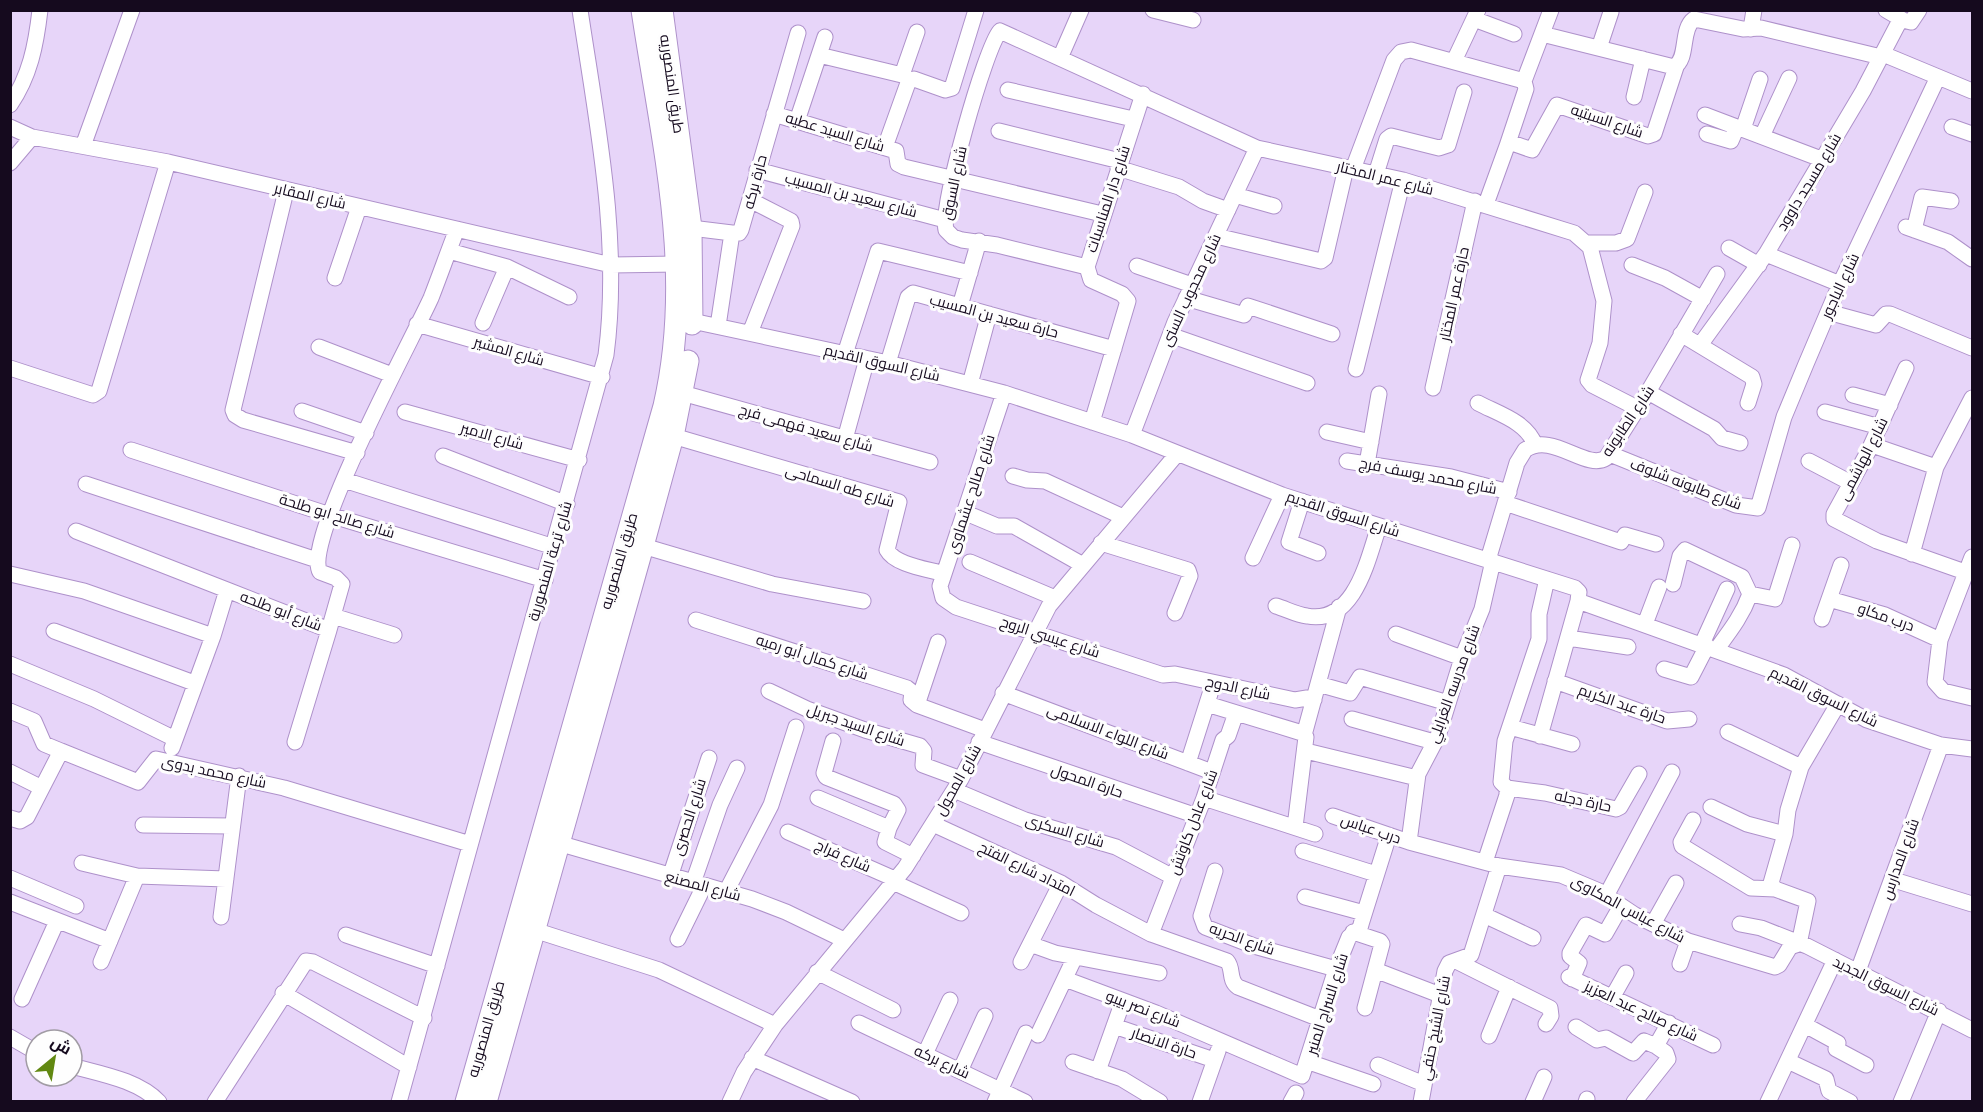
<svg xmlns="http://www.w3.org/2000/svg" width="1983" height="1112" font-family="'Source Serif 4',Cairo,serif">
<rect width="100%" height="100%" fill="#e7d5f9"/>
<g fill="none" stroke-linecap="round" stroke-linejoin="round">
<defs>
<path id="street" d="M1153 10 1193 20
M1886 10 1903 20
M1474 19 1514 34
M1751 29 1754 10
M1542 34 1674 67C1689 59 1680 29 1694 19L1743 29 1761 28 1881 57
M1599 48 1611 12
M1883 54 1972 91
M819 55 902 75 917 32
M1060 58 1081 10
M1454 61 1478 10
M1008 90 1133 119
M1634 97 1643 59
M10 105C30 76 36 45 40 10
M774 114 896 151 898 164 904 167 1102 214
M1705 115 1821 159
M797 121 825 37
M10 127 32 137 168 162 611 265 678 264
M1952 127 1972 134
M1743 129 1760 79
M999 131 1120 161
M1707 134 1731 141 1737 127
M1762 136 1789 78
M83 146 132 10
M1507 146 1526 89 1524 81
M885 147 909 80 914 79 945 90 952 88 976 10
M10 163 32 137
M1118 168 1179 187 1203 201 1228 210
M1353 169 1394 60 1401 52 1411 50 1524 81 1551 10
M757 170 945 220
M1376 174 1387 139 1391 136 1439 148 1448 145 1464 92
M286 191 233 410 235 415 243 420 357 453
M1235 195 1274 206
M750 200 791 221 792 226 750 333
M1486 204 1507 146 1512 143 1532 150 1557 105 1648 136 1654 134 1676 67
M1906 227 1948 242 1972 259
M691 228 732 233
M1914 230 1922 197 1951 201
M1216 236 1321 261 1325 258 1346 168
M1586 243H1616L1627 239 1645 192
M1729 248 1759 265
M449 251 507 267 483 323
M1766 254 1840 284
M1632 265 1665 278 1703 299
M1137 266 1192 285
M507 267 569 297
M1087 267 997 245 962 240 953 237 946 230C940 208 985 48 1000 31L1257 148 1403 180 1574 233 1590 247 1604 301 1600 343 1588 380 1592 385 1637 408
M335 278 359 207
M1186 298 1244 315 1248 306 1332 334
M960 306 979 241
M1828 312 1876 325 1886 314H1890L1972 348
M692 321 888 363 1004 393 1132 435 1282 495 1575 588 1579 592 1578 601 1784 675 1867 720 1941 745 1972 749
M417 324 602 377
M718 326 732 233H739L741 230 798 33
M1681 334 1752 377 1754 384 1748 403
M1170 335 1307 383
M1700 345 1766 254 1863 91 1898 24 1903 20 1911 22 1919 10
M319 347 392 375
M845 354 878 251 970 273
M888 363 908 297 913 293 1114 349
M10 368 93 395 99 391 168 162
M1906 368 1869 450 1834 514V519L1877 541 1965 572
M1356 369 1403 180
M970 384 989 314
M1433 388 1475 201
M1648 392 1714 429 1722 438 1740 443
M682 393 930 462
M1004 393 940 586 943 598 956 607 1163 675 1175 674 1295 700 1307 698 1314 700
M1853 395 1890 405
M1478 403C1499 414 1527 422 1535 445
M302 411 366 433
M405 412 579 460
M1825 412 1880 427
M1092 422 1128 301 1122 294 1091 280 1087 267 1143 94
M1327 432 1371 442
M1132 435 1175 322 1257 148
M673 436 899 502 887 550C895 565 928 569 944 574
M845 439 867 359
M1872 445 1936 467
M131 450 330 515 545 580
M1610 454 1736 505 1758 508 1784 417 1806 364 1840 284 1938 77
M443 456 567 504
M1347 461 1451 477 1509 492
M1809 461 1851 483
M1367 464 1379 394
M1013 476 1027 480 1045 481 1123 517
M344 480 554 547
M86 484 317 560
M1302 501 1289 542 1318 553
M1505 503 1621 542 1625 535 1656 544
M966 513 997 526H1014L1083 565
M76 531 227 590
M1101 543 1188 570 1190 576 1175 613
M643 546 772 584 863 601
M1912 554 1936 467 1972 398
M1972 557 1940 640 1935 682 1943 691 1972 698
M1253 558 1282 495
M1488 560 1517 463 1525 450C1552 431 1586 471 1606 458L1648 392 1717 274
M970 562 1055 598
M10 574 84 591 213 636 227 590 329 630 342 584 336 578 320 572C302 542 413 338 431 298 440 275 448 252 457 229
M1673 584 1680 556 1685 550 1742 577 1750 594C1742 616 1730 631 1716 650
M1750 594 1775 599 1792 545
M1829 599 1885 615 1940 640
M1276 606C1286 609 1297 615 1307 616 1355 625 1368 558 1379 526
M333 616 394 635
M1822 619 1841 565
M696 620 907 688 912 692 911 700 917 705 985 730
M1645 624 1659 587
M54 631 194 683
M1396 634 1462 658
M1568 638 1628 647
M1702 644 1727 589
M10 664 94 699 175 739
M1664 669 1691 677 1707 646
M1555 681 1667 721 1689 719
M1318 684 1350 693 1360 677 1448 703
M769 691 807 709 865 730 920 746 924 751 923 765 961 779
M1003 693 1212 772
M1207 704 1302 733 1306 737 1295 827
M917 705 938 642
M10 711 34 721 44 744 61 751
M1352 719 1434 742
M1510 727 1572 744
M1728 732 1801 767
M1304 735 1339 607
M1540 736 1578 601
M833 741 824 773 826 777 894 804 898 810 889 828
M295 742 329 630
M979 742 1197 816
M172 748 213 636
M1306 751 1417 778
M1188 763 1210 694
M10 772 42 788
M1507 788 1545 793 1616 809 1620 807 1639 774
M954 790 1025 820 1116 847 1173 877
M818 798 889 828 885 842 913 856
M1204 798 1315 834
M1711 807 1747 824 1785 834
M1333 816 1409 842 1499 866 1561 875 1599 891 1635 915 1688 941 1775 967 1779 965 1790 947 1799 944
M10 818 20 821 27 817 61 751 138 782 156 759 284 788 470 844
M1693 820 1681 842 1682 846 1751 888 1775 889
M933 824 1061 883 1096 905 1151 934 1227 961C1234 969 1228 980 1238 987L1320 1019
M143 825 232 826
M788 832 897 880
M1409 842 1418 774 1438 736 1462 658 1482 609 1493 561
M558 843 752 899 786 912 844 940
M1303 851 1376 874
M1485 862 1507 795V788L1501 782 1505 741 1539 639V614L1547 579
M82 863 137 876 226 879
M1215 871 1201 916 1205 927 1254 946 1336 969
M670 877 709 758
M10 878 76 906
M1894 880 1972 904
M693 883 720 805 737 768
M895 883 961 913
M726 892 771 805 796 727
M1606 896 1672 772
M1305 897 1364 913
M10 902 110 941
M1484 915 1533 938
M221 917 239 776
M1653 924 1676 883
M1740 924 1761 928 1807 946 1972 1030
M534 930 659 970 775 1025
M1353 932 1380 941 1382 944 1365 1008
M1151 934 1204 798 1223 740 1228 736 1236 713
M346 935 437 966
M678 939 704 886
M1030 944 1055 953 1159 973
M1799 944 1808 901 1775 889 1771 883 1785 834 1788 810 1801 767 1838 704
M1456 961 1550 1008 1551 1016 1546 1024
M101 962 137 876
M1021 962 1061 883
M1680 964 1688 941
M1375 970 1440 995
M1858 971 1941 745
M817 972 893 1010
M1569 977 1713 1045
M1065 979 1156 1013 1302 1076 1336 969 1349 937 1360 928 1362 921 1389 835
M1572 979 1579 963 1570 956V953L1586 925 1605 934 1621 906
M283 993 409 1067
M1613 996 1626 973
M22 999 57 921
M859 1023 1025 1102
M1805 1025 1838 1043 1836 1049 1866 1065
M1114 1026 1214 1060
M1576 1027 1597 1040 1606 1038 1633 1053 1644 1041 1656 1046
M1038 1035 1075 957
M1489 1036 1509 987
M10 1037 36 1052
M925 1054 950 1000
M752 1058 852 1102
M1788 1061 1826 1079 1829 1091 1850 1102
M1073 1062 1122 1079 1160 1102
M1309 1062 1373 1084
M1378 1065 1424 1084
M72 1066C101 1074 138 1080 159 1102
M960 1071 985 1016
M1098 1071 1123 1001
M215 1102 306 961 313 962 424 1018
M399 1102 606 355C621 240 597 124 580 10
M730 1102 744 1072 775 1025 905 868 961 779 1049 606 1177 454
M995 1102 1026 1033
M1200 1102 1218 1051
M1291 1102 1296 1093
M1421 1102 1445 971 1449 963 1471 955 1499 866
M1533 1102 1544 1077
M1586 1102 1587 1099
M1634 1102 1668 1059 1666 1053 1656 1046 1669 1023
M1768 1102 1835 960
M1901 1102 1939 1011"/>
<path id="secondary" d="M662 10 691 228 692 324
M466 1102 664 406C695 272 662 144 642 10
M486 1102 643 546 673 436 688 361"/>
</defs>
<!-- street casing -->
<use href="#street" stroke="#ae91ca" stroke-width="17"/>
<!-- secondary casing -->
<use href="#secondary" stroke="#ae91ca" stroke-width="23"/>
<!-- street -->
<use href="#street" stroke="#fff" stroke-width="15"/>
<!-- secondary -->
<use href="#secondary" stroke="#fff" stroke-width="21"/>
</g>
<g text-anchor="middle" stroke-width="6" stroke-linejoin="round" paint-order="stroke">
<!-- street labels -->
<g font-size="15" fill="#150a1e" stroke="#fefefe">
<text transform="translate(672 84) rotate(82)" y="5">طريق المنصوريه</text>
<text transform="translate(1607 121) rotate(19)" y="5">شارع السبتيه</text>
<text transform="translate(835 132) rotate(17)" y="5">شارع السيد عطيه</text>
<text transform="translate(1385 178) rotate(14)" y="5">شارع عمر المختار</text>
<text transform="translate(755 182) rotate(-75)" y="5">حارة بركه</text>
<text transform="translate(1809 182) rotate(-59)" y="5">شارع مسجد داوود</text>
<text transform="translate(954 183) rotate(-78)" y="5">شارع السوق</text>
<text transform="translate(851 195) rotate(15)" y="5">شارع سعيد بن المسيب</text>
<text transform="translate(310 196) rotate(13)" y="5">شارع المقابر</text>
<text transform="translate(1108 199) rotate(-72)" y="5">شارع دار المناسبات</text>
<text transform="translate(1840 286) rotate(-65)" y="5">شارع الباجور</text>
<text transform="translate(1191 290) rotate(-65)" y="5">شارع محجوب السنى</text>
<text transform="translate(1454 294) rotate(-78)" y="5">حارة عمر المختار</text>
<text transform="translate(994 316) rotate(15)" y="5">حارة سعيد بن المسيب</text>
<text transform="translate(509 351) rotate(16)" y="5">شارع المشير</text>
<text transform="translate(882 363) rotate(13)" y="5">شارع السوق القديم</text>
<text transform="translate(1628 421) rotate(-56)" y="5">شارع الطابونه</text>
<text transform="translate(806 428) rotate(16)" y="5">شارع سعيد فهمى فرج</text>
<text transform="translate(492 436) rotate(16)" y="5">شارع الامير</text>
<text transform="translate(1863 459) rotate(-63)" y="5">شارع الهاشمى</text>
<text transform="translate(1428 476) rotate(11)" y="5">شارع محمد يوسف فرج</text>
<text transform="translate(1686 484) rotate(21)" y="5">شارع طابونه شلوف</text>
<text transform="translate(840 486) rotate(17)" y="5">شارع طه السماحى</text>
<text transform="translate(971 494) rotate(-72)" y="5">شارع صالح عشماوى</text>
<text transform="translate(1343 514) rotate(18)" y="5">شارع السوق القديم</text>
<text transform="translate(337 516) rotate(17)" y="5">شارع صالح ابو طلحة</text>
<text transform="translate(550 561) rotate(-74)" y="5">شارع ترعة المنصورية</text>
<text transform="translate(619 561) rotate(-74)" y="5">طريق المنصوريه</text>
<text transform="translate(281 611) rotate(21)" y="5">شارع أبو طلحه</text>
<text transform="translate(1886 617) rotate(19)" y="5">درب مكاو</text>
<text transform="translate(1050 637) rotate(18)" y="5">شارع عيسي الروح</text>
<text transform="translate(812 657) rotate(18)" y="5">شارع كمال أبو رميه</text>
<text transform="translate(1454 684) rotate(-70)" y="5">شارع مدرسه الغرابلي</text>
<text transform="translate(1238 688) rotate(12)" y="5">شارع الدوح</text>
<text transform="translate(1824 697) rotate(26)" y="5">شارع السوق القديم</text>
<text transform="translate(1622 704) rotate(19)" y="5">حارة عبد الكريم</text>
<text transform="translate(856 725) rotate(19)" y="5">شارع السيد جبريل</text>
<text transform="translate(1108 732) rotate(21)" y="5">شارع اللواء الاسلامى</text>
<text transform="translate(214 772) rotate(12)" y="5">شارع محمد بدوى</text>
<text transform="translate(958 780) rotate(-61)" y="5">شارع المحول</text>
<text transform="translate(1087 781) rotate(19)" y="5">حارة المحول</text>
<text transform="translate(1583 801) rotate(12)" y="5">حارة دجله</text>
<text transform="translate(689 817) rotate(-72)" y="5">شارع الحصرى</text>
<text transform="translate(1193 822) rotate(-69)" y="5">شارع عادل كاوتش</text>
<text transform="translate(1371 829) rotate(19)" y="5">درب عباس</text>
<text transform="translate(1065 831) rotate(17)" y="5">شارع السكرى</text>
<text transform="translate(843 856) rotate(24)" y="5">شارع فراج</text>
<text transform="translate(1900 859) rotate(-70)" y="5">شارع المدارس</text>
<text transform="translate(1027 869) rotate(26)" y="5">امتداد شارع الفتح</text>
<text transform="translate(703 886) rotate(15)" y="5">شارع المصنع</text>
<text transform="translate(1628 909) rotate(28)" y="5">شارع عباس المكاوى</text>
<text transform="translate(1242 939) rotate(20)" y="5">شارع الحريه</text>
<text transform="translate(1886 986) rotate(26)" y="5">شارع السوق الجديد</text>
<text transform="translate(1327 1004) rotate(-72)" y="5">شارع السراج المنير</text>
<text transform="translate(1143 1009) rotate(21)" y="5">شارع نصر بيبو</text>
<text transform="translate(1641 1011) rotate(25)" y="5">شارع صالح عبد العزيز</text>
<text transform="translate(1435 1028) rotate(-79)" y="5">شارع الشيخ حنفي</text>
<text transform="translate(486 1029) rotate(-74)" y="5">طريق المنصوريه</text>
<text transform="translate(1164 1043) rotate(19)" y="5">حارة الانصار</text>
<text transform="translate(942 1062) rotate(25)" y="5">شارع بركه</text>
</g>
</g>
<!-- border -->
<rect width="1983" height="1112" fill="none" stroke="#150a1e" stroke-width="24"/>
<!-- north arrow -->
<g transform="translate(54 1058) rotate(30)"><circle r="28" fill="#fefefe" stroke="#a19ca4" stroke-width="1.5"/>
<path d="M0-4.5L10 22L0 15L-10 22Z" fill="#618811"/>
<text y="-9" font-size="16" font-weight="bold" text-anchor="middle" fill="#150a1e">ش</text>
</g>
</svg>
